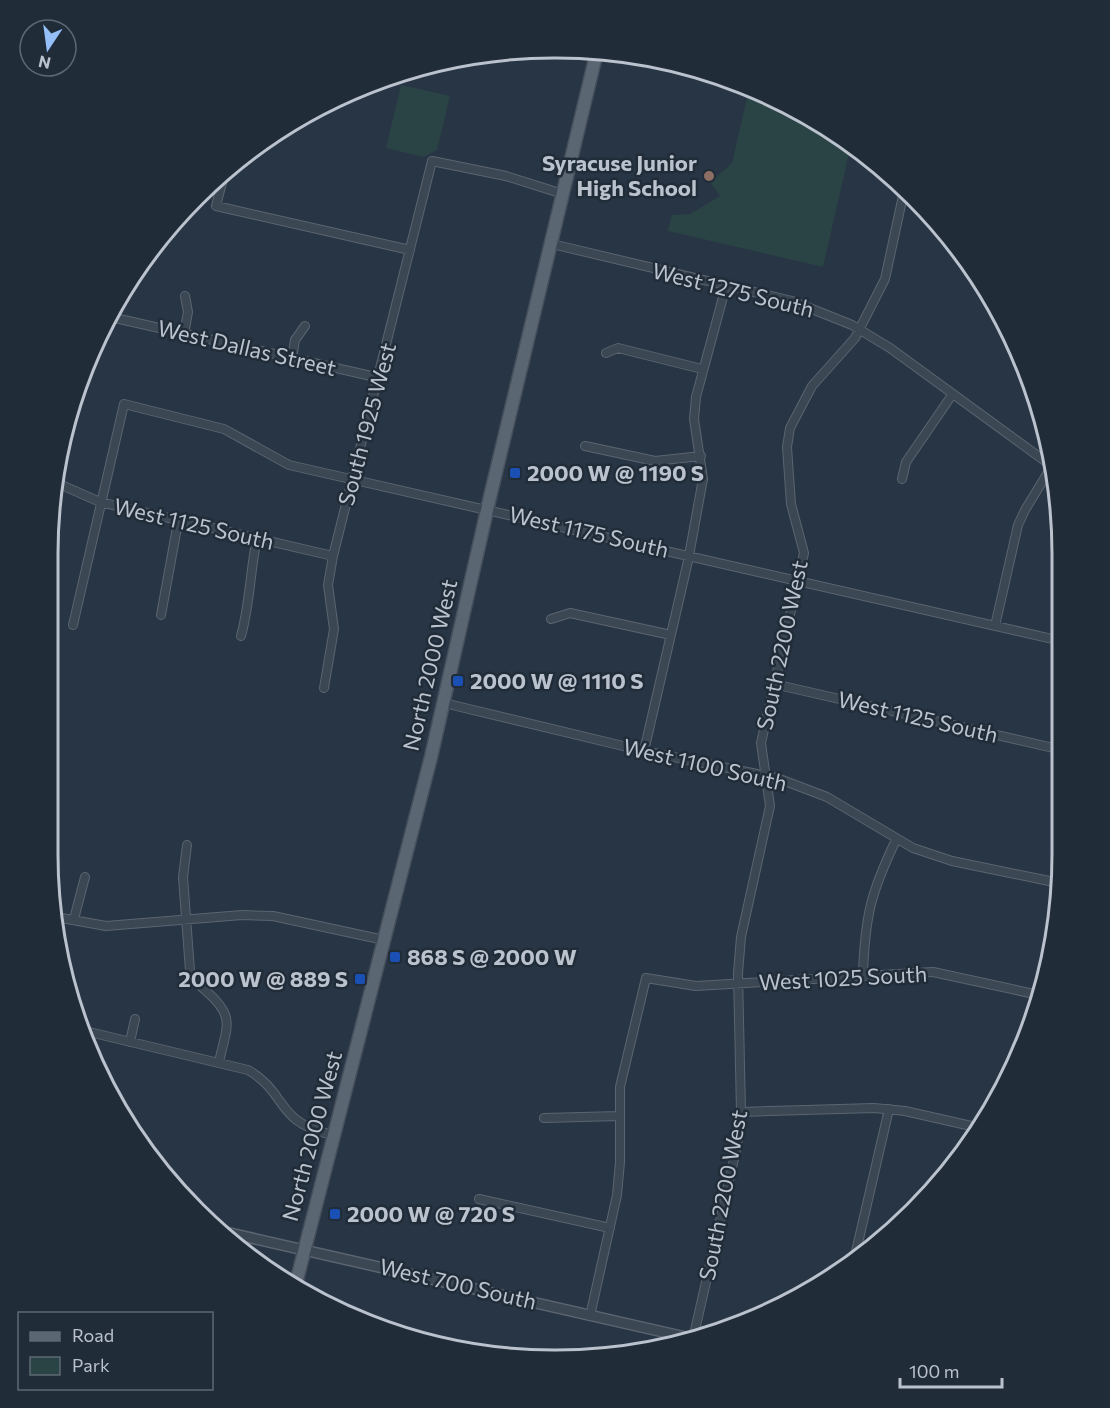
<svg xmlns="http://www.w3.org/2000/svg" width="1110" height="1408" font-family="Commissioner,sans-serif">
<rect width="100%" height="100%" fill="#283544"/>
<!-- green -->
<path fill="#2a4345" d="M401 85 450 96 437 150 423 157 386 148Z
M749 89 779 100 851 145 823 267 668 231 672 215 690 214 720 196 710 182 732 163Z"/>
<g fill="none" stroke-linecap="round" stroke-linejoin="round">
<defs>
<path id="minor" d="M225 171 216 206 410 250
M552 244 792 301 852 325 890 348 1049 464
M115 318 380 378
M184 334 188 312 185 296
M606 353 618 348 702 369
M292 359 295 340 305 326
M585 446 655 461 701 456
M902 479 906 462 952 395
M57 483 100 502 333 556
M161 615 178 522
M551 619 570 613 671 635
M73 625 124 404 224 429 289 465 1061 641
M995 626 1018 525 1025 510 1050 469
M241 636C250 604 250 571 257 538
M774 684 1062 750
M324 688 334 629 328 585 333 556 432 161 506 176 563 194
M444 703 644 751 777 778 827 797 913 848 952 861 1059 883
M644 751 688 561 703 479 694 419 696 397 726 286
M187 845 183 877 190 971C193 980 198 984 205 990 236 1017 227 1025 219 1062
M56 917 106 926 242 915 273 916 384 940
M74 919 85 877
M863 974C865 916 871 892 896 840
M85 1031 248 1070C288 1093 275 1123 333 1135
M130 1042 135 1019
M741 1112 874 1108 905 1111 980 1128
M544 1118 618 1116
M479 1199 610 1228
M855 1256 889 1109
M590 1316 617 1195 620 1162V1087L646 978 696 986 933 972 1039 995
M693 1339 737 1146 741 1112 738 973 741 937 770 806 761 743 804 553 791 504 787 447 790 428 812 386 855 338 885 279 904 191"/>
<path id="tertiary" d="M221 1231 694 1339"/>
<path id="primary" d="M295 1287 431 757 490 497 597 51"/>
</defs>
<!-- minor casing -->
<use href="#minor" stroke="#5b6571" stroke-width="10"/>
<!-- tertiary casing -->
<use href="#tertiary" stroke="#5b6571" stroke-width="12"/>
<!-- primary casing -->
<use href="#primary" stroke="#46505d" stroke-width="15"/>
<!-- minor -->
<use href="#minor" stroke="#3c4754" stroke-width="8"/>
<!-- tertiary -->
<use href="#tertiary" stroke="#3c4754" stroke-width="9"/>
<!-- primary -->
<use href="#primary" stroke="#5b6673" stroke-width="12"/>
</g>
<!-- markers -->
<circle fill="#8d6e63" stroke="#212c39" stroke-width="2" cx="709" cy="176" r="6"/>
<g fill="#1a4fb4" stroke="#212c39" stroke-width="2">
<rect x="509" y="467" width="12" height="12" rx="3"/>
<rect x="452" y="675" width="12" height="12" rx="3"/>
<rect x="389" y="951" width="12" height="12" rx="3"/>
<rect x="354" y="973" width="12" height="12" rx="3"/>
<rect x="329" y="1208" width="12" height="12" rx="3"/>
</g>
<g text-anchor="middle" stroke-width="5" stroke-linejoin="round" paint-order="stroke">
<!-- poi labels -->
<g font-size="22" font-weight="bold" fill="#bac2cd" stroke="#212c39" text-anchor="start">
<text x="697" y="171" text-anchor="end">Syracuse Junior<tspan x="697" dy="25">High School</tspan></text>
<text x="527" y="481">2000 W @ 1190 S</text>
<text x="470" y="689">2000 W @ 1110 S</text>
<text x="407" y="965">868 S @ 2000 W</text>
<text x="348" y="987" text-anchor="end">2000 W @ 889 S</text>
<text x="347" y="1222">2000 W @ 720 S</text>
</g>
<!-- street labels -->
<g font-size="22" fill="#bac2cd" stroke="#212c39">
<text transform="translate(733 290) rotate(14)" y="8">West 1275 South</text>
<text transform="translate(247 348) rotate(13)" y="8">West Dallas Street</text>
<text transform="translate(367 424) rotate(-75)" y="8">South 1925 West</text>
<text transform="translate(194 524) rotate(13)" y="8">West 1125 South</text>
<text transform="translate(589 532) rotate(13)" y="8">West 1175 South</text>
<text transform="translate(782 645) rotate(-78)" y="8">South 2200 West</text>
<text transform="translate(430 665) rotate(-77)" y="8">North 2000 West</text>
<text transform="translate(918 717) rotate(13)" y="8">West 1125 South</text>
<text transform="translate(705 765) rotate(13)" y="8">West 1100 South</text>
<text transform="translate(843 978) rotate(-3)" y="8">West 1025 South</text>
<text transform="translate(312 1136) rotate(-75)" y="8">North 2000 West</text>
<text transform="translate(723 1195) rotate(-79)" y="8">South 2200 West</text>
<text transform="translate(458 1284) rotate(13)" y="8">West 700 South</text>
</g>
</g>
<!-- crop -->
<path d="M0 0H1110V1408H0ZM554 58H556A496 496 0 0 1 1052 554V854A496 496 0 0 1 556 1350H554A496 496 0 0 1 58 854V554A496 496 0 0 1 554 58Z" fill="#212c39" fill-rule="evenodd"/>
<path fill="none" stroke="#bac2cd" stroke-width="3" d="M554 58H556A496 496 0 0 1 1052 554V854A496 496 0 0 1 556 1350H554A496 496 0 0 1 58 854V554A496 496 0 0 1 554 58Z"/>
<!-- legend -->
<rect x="18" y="1312" width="195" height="78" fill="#212c39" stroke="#5e6874" stroke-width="1.5"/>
<rect x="30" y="1332" width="30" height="9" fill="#5b6673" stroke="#5e6874" stroke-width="1.5"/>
<text x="72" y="1342" font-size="18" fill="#bac2cd">Road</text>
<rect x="30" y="1357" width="30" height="18" fill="#2a4345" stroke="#5e6874" stroke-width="1.5"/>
<text x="72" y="1372" font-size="18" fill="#bac2cd">Park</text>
<!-- north arrow -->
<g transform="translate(48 48) rotate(193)"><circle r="28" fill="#212c39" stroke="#5e6874" stroke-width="1.5"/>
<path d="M0-4.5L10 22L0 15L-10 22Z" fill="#94bff8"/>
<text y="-9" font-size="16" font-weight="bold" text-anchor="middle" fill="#bac2cd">N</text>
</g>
<!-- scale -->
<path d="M900 1378v9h102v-9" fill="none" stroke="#bac2cd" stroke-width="3"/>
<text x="909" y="1378" font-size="18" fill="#bac2cd" stroke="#212c39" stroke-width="4.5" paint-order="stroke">100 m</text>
</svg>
